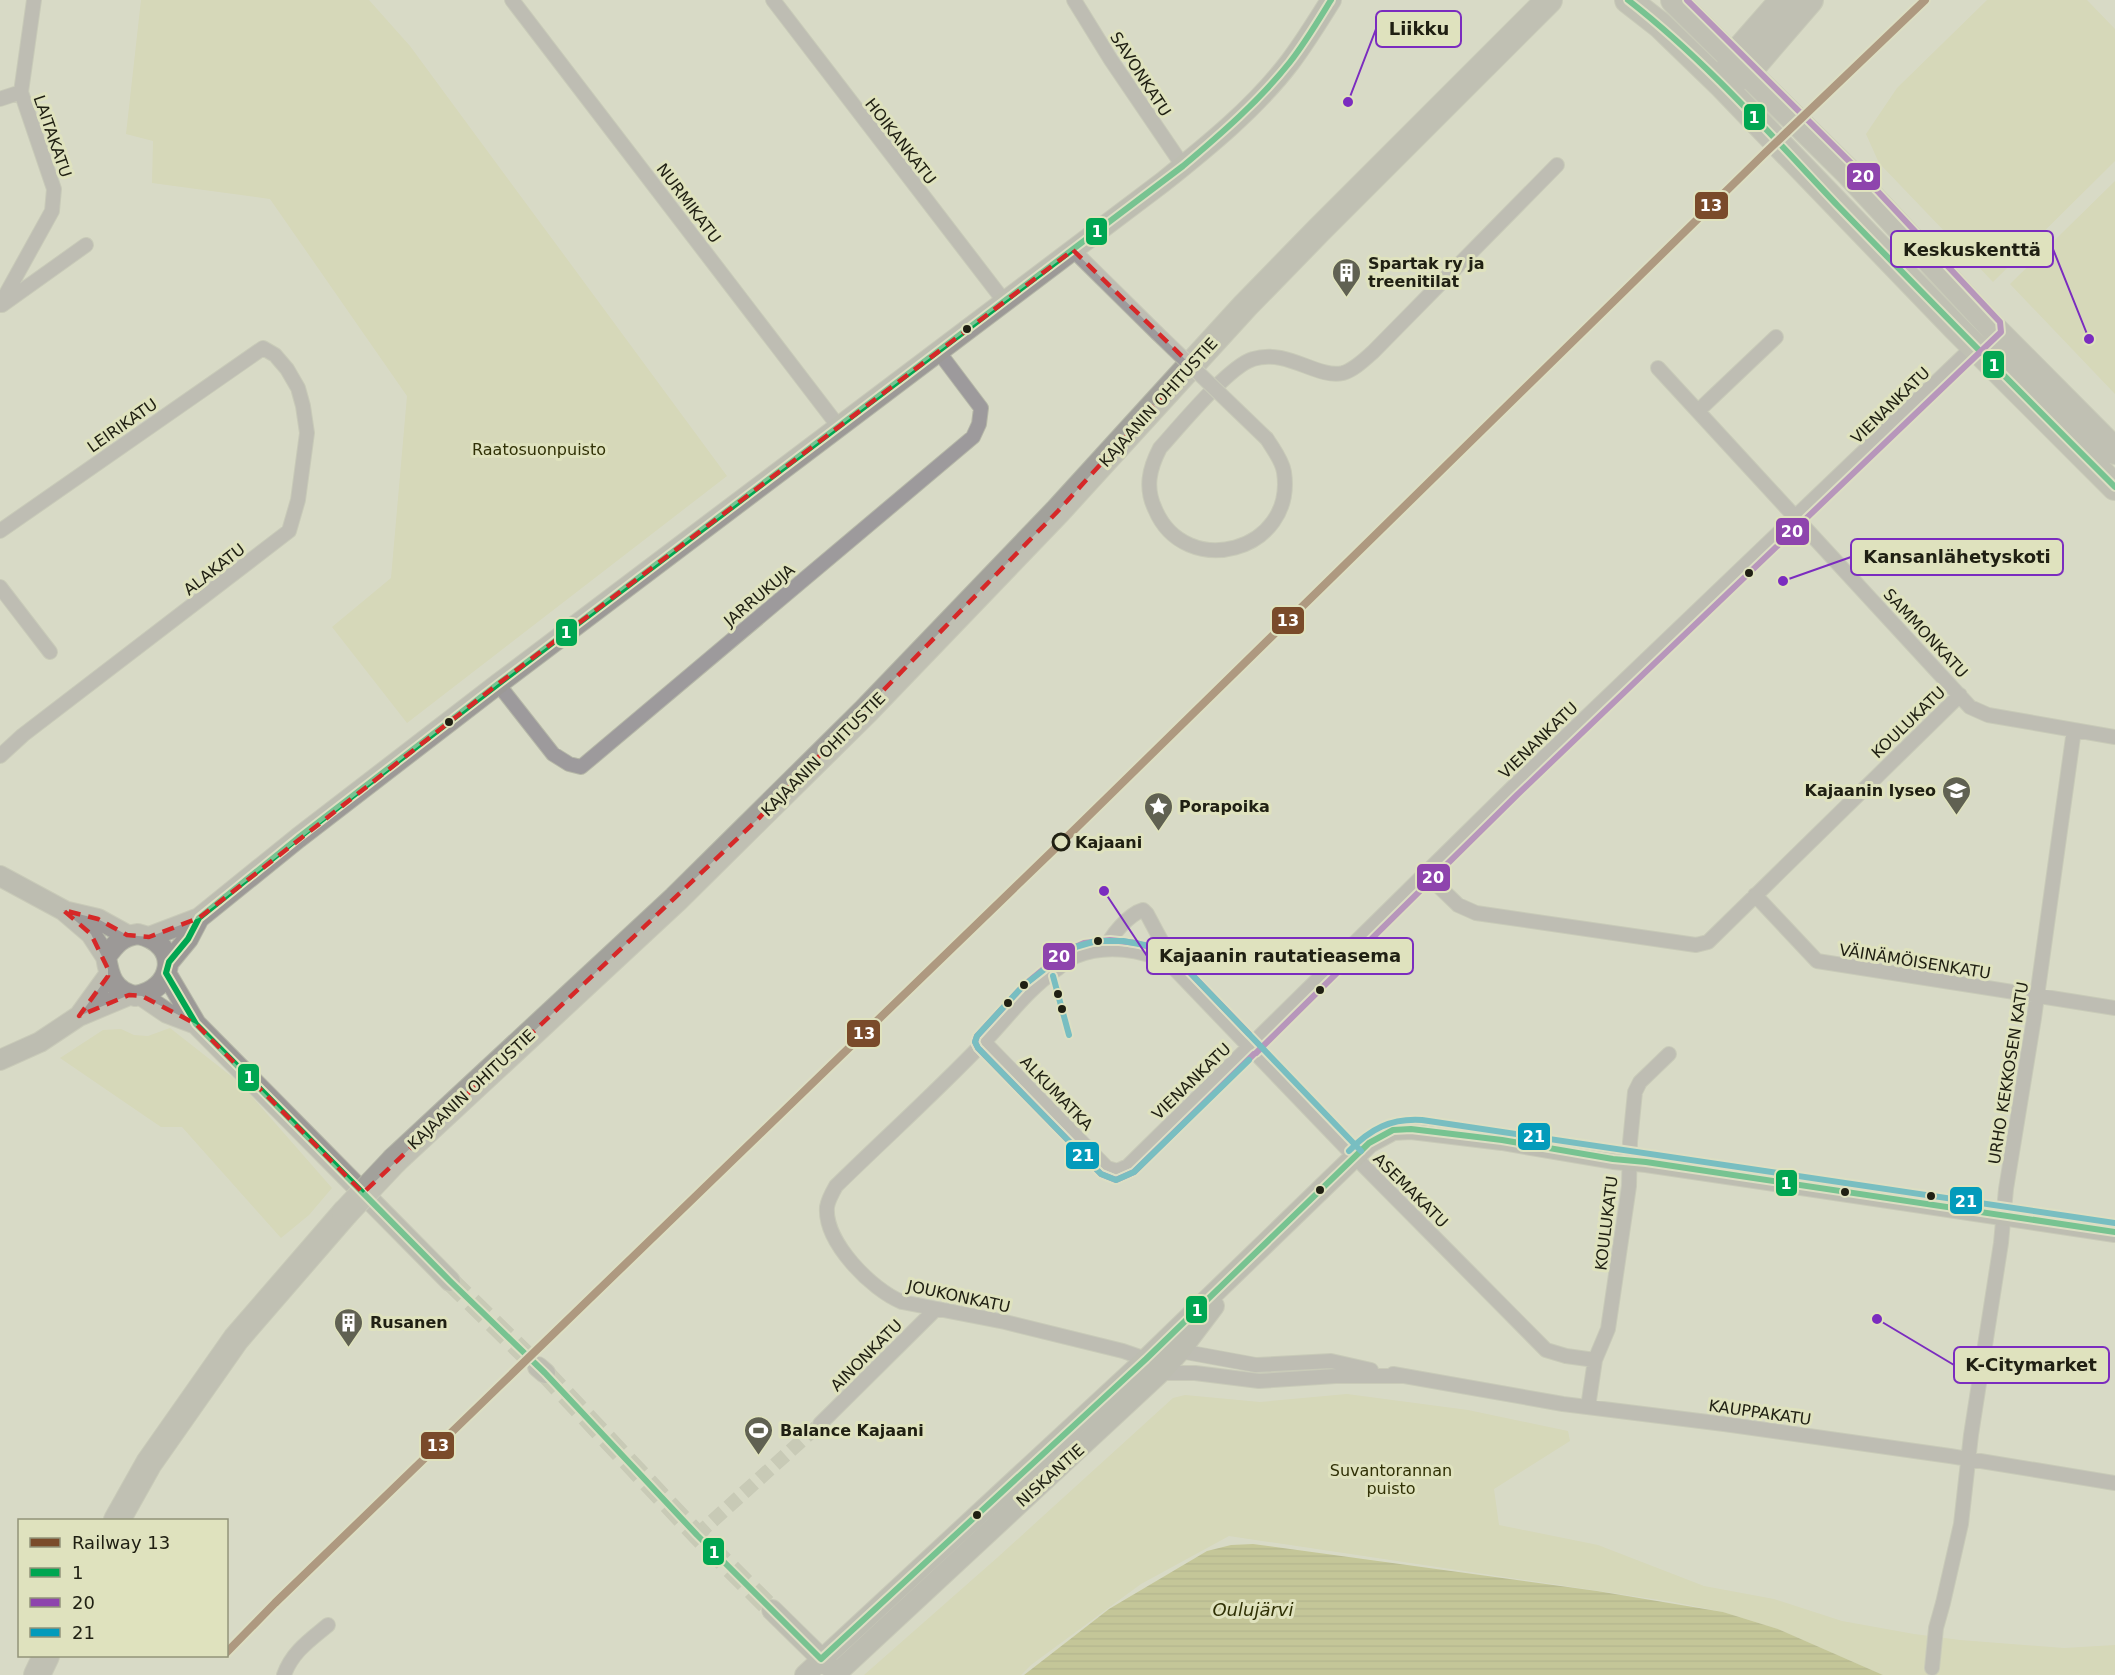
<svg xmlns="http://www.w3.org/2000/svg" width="2115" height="1675" font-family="'DejaVu Sans',sans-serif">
<defs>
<pattern id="water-rules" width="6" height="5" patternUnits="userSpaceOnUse" patternTransform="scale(1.5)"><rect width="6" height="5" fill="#acae60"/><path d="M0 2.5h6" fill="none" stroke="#8c8d4e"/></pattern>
</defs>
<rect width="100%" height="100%" fill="#d8dac6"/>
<!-- green -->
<path fill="#d2d4a8" d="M141 0H369L410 46 727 476 407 723 332 627 391 578 407 396 270 199 152 183 153 141 126 134Z
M1987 0H2087L2115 29V161L1993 282 1879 163 1866 134 1897 88Z
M2115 181V394L2010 284Z
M170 1028 240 1083 332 1188 309 1215 281 1238 182 1127H161L60 1058 103 1030 121 1029 134 1035 148 1036Z
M1347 1394 1468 1410 1568 1431 1570 1441 1494 1489 1499 1525 1598 1545 1704 1586 1774 1599 1842 1621 1914 1634 1960 1640 2064 1648 2115 1645V1675H1883L1778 1629 1723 1612 1673 1602 1229 1536 1141 1584 1031 1665 1021 1675H864L998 1557 1173 1398 1185 1395 1260 1402Z"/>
<!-- water -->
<path fill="url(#water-rules)" d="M1253 1544 1597 1591 1723 1612 1778 1629 1883 1675H1024L1109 1609 1207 1551 1231 1545Z"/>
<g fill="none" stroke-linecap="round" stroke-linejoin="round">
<!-- street-tunnel -->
<path stroke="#b3b5a2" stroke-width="14" stroke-dasharray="14 7" stroke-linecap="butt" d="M697 1535 820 1424"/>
<!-- secondary-tunnel -->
<path stroke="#b3b5a2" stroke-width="20" stroke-dasharray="20 10" stroke-linecap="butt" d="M450 1281 538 1367
M545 1373 697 1535 772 1610"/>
<defs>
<path id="street" d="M512 0 839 427
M773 0 1004 301
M1074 0 1111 60 1183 166
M0 99 21 92
M1073 250 1157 333
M0 305 52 211 54 189 21 92 34 0
M2 305 86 245
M1658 368 1970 707 1988 715 2115 737
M1698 411 1776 337
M1267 439C1273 449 1282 460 1284 472 1296 552 1185 581 1155 509 1145 488 1149 469 1160 448 1179 427 1229 366 1253 359 1287 348 1317 379 1343 373 1354 370 1365 359 1373 352L1557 165
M0 531 263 348 275 355 287 369 298 388 303 406 307 433 298 500 289 531 23 735 0 756
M0 587 50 652
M498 684 553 754 569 764 581 767 973 437 979 424 981 408 938 351
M1426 874 1458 905 1476 913 1696 945 1708 942 1960 695
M1755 895 1817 961 2115 1008
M1106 949C1110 936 1129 914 1143 910L1147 914 1163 944 1169 963
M984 1042 1107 1168 1117 1171 1128 1166 1511 789 1977 343
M1174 1352 1180 1351 1256 1365 1331 1361 1371 1370
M1393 1374 1563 1404 1724 1424 1950 1456 2115 1483
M1400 1376H1336L1259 1381 1195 1373H1160L1146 1359 1123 1351 1005 1322 902 1302C872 1290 824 1242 827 1207 828 1200 832 1193 836 1186 885 1138 936 1092 983 1043 1009 1016 1027 990 1057 969 1063 964 1069 959 1076 956 1106 944 1141 949 1169 963L1355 1157 1546 1350 1566 1356 1595 1360
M1588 1407 1595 1360 1608 1329 1629 1186 1630 1142 1635 1092 1640 1082 1669 1054
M820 1424 936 1309
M1932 1668 1936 1628 1943 1603 1961 1524 1971 1435 2001 1243 2006 1189 2034 1018 2074 730
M284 1675C292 1652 310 1640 328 1625"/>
<path id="secondary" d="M0 876 63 910 91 934 106 957
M68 912 98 919 127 935
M138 934C183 944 173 991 135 996 113 991 109 976 106 957 115 944 122 936 138 934Z
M149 937 199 918 298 838 498 684 1163 182C1208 146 1255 108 1290 62 1305 42 1318 21 1331 0
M169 962 188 939 199 918
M166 973 196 1024 450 1281
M142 996 167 1013 196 1024
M79 1016 108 976
M0 1060 40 1042 79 1016 129 995
M538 1367 545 1373
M772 1610 830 1667
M805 1675 1146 1359 1369 1143 1393 1130 1411 1129 1502 1140 1613 1159 1646 1162 2115 1232
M835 1675 1160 1373 1180 1351 1214 1306"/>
<path id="highway" d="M1628 0 1660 25 1723 86 1956 328 2115 487
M1674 0 1847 171 1993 328 2115 451
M1727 74 1733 57 1783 0
M1734 80 1748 72 1810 0
M395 1160 676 899 866 711 1058 511 1245 306 1320 229 1549 0
M117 1520 149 1463 236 1339 345 1213
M37 1675 46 1656"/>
</defs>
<!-- street casing -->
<use href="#street" stroke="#b5b7a7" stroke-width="16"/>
<!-- secondary casing -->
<use href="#secondary" stroke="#b5b7a7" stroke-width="22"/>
<!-- highway casing -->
<use href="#highway" stroke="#b5b7a7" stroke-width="28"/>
<!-- street -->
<use href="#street" stroke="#9d9a9c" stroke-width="14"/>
<!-- secondary -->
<use href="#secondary" stroke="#9c9997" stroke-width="20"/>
<!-- highway -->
<use href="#highway" stroke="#a2a19b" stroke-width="26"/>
<defs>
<path id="street-bridge" d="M1157 333 1267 439"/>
<path id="highway-bridge" d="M345 1213 395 1160"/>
</defs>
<!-- street-bridge casing -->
<use href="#street-bridge" stroke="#b5b7a7" stroke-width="16" stroke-linecap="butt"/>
<!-- highway-bridge casing -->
<use href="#highway-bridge" stroke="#b5b7a7" stroke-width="28" stroke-linecap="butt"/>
<!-- street-bridge -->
<use href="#street-bridge" stroke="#9d9a9c" stroke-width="14"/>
<!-- highway-bridge -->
<use href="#highway-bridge" stroke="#a2a19b" stroke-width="26"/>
<defs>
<path id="bus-1" d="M1331 0C1318 21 1305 43 1290 62 1259 101 1221 134 1183 166L498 684 298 838 199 918 188 939 169 962 166 973 196 1024 450 1281 545 1373 697 1535 821 1659 1146 1359 1369 1143 1393 1130 1411 1129 1502 1140 1613 1159 1646 1162 2115 1232
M1628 0C1705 60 1771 135 1838 206 1930 301 2022 394 2115 487"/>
<path id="bus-2" d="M1249 1034 1174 956 1137 943 1110 940 1084 943 1064 952 1023 986 977 1036 975 1042 978 1048 1101 1174 1116 1180 1134 1172 1254 1054
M1256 1053 1517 795 2001 332 2000 322 1853 165 1687 0"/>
<path id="bus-3" d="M1053 976 1069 1035
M1249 1060 1134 1172 1116 1180 1101 1174 978 1048 975 1042 977 1036 1023 986 1072 948 1096 941H1123L1150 946 1175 957 1361 1151
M1349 1151C1370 1129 1391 1118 1422 1120L2115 1223"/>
</defs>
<!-- bus-1 casing -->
<use href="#bus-1" stroke="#dfe2be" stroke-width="10"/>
<!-- bus-2 casing -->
<use href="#bus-2" stroke="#dfe2be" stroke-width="10"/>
<!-- bus-3 casing -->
<use href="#bus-3" stroke="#dfe2be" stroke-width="10"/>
<!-- bus-1 -->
<use href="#bus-1" stroke="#00a651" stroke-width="6"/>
<!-- bus-2 -->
<use href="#bus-2" stroke="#8e44ad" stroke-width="6"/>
<!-- bus-3 -->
<use href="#bus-3" stroke="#039bbb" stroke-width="6"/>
<defs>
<path id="rail-1" d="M226 1653 275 1603 1068 836 1764 154 1925 0"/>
</defs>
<!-- rail-1 casing -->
<use href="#rail-1" stroke="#dfe2be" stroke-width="12"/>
<!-- rail-1 -->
<use href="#rail-1" stroke="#7a4b2a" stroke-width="8"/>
</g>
<!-- marked area -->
<path d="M0 0H2115V1675H0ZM1073 250 1191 365 1058 511 757 820 363 1193 196 1024 142 996 129 995 79 1016 108 976V969L91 934 63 910 98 919 127 935 149 937 199 918 498 684Z" fill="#d8dac6" fill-opacity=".55" fill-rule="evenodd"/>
<path fill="none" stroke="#d62828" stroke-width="4.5" stroke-dasharray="12 8" stroke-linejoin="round" d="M1073 250 1191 365 1058 511 757 820 363 1193 196 1024 142 996 129 995 79 1016 108 976V969L91 934 63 910 98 919 127 935 149 937 199 918 498 684Z"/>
<!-- icons -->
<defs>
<symbol id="building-pin" viewBox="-11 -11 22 30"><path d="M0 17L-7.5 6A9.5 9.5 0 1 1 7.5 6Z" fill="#606152" stroke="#dfe2be"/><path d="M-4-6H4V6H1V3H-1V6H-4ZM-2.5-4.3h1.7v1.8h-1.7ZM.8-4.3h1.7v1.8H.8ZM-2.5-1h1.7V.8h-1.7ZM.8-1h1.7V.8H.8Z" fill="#fff"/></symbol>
<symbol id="school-pin" viewBox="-11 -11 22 30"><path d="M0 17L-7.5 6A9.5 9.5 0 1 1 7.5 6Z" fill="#606152" stroke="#dfe2be"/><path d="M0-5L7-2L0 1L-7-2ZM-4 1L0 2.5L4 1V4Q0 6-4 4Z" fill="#fff"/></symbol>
<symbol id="sight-pin" viewBox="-11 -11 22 30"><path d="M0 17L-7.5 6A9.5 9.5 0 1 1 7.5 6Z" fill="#606152" stroke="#dfe2be"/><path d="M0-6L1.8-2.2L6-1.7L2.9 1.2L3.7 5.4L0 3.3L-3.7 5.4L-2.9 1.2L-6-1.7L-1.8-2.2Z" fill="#fff"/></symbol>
<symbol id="stadium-pin" viewBox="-11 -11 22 30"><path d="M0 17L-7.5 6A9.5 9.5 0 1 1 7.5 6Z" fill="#606152" stroke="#dfe2be"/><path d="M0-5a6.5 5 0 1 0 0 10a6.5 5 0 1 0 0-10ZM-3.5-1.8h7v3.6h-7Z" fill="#fff"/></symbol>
</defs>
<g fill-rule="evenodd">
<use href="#building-pin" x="1330" y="256" width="33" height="45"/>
<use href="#school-pin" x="1940" y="774" width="33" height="45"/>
<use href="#sight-pin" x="1142" y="790" width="33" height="45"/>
<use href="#building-pin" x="332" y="1306" width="33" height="45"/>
<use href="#stadium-pin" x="742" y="1414" width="33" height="45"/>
</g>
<!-- markers -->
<g fill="#202013" stroke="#dfe2be" stroke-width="2">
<circle cx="967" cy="329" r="5"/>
<circle cx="1749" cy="573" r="5"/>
<circle cx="449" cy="722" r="5"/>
<circle cx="1098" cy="941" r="5"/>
<circle cx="1024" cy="985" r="5"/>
<circle cx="1320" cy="990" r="5"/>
<circle cx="1058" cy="994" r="5"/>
<circle cx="1008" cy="1003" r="5"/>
<circle cx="1062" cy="1009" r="5"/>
<circle cx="1320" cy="1190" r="5"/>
<circle cx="1845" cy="1192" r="5"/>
<circle cx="1931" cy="1196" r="5"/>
<circle cx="977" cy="1515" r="5"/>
</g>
<circle fill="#dfe2be" stroke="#202013" stroke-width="3" cx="1061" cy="842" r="8"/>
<g text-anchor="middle" stroke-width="6" stroke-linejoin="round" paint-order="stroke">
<!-- street labels -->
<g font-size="16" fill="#202013" stroke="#dfe2be">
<text transform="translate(1141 74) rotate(57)" y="6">SAVONKATU</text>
<text transform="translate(53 136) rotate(71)" y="6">LAITAKATU</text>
<text transform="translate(901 141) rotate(52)" y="6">HOIKANKATU</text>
<text transform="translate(689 203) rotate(53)" y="6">NURMIKATU</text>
<text transform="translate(1158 402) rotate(-48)" y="6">KAJAANIN OHITUSTIE</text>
<text transform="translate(1890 405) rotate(-44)" y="6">VIENANKATU</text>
<text transform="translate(122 425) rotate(-35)" y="6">LEIRIKATU</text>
<text transform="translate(214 569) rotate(-38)" y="6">ALAKATU</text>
<text transform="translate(759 595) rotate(-40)" y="6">JARRUKUJA</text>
<text transform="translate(1926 633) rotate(47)" y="6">SAMMONKATU</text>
<text transform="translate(1908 722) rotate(-44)" y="6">KOULUKATU</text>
<text transform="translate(1538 740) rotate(-44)" y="6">VIENANKATU</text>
<text transform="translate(823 754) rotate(-45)" y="6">KAJAANIN OHITUSTIE</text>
<text transform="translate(1915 961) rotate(9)" y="6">VÄINÄMÖISENKATU</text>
<text transform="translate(2008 1073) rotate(-81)" y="6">URHO KEKKOSEN KATU</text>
<text transform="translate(1191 1081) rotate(-44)" y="6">VIENANKATU</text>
<text transform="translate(471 1089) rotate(-43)" y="6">KAJAANIN OHITUSTIE</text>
<text transform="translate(1057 1093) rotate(46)" y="6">ALKUMATKA</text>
<text transform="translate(1411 1190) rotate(45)" y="6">ASEMAKATU</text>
<text transform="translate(1606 1223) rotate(-83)" y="6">KOULUKATU</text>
<text transform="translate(959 1296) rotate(12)" y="6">JOUKONKATU</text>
<text transform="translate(866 1355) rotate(-45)" y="6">AINONKATU</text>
<text transform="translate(1760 1412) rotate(8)" y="6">KAUPPAKATU</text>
<text transform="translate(1050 1475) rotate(-42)" y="6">NISKANTIE</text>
</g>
<!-- poi labels -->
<g font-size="16" font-weight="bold" fill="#202013" stroke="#dfe2be" text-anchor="start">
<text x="1368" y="269">Spartak ry ja<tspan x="1368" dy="18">treenitilat</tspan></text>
<text x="1936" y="796" text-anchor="end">Kajaanin lyseo</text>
<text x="1179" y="812">Porapoika</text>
<text x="370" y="1328">Rusanen</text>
<text x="780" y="1436">Balance Kajaani</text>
</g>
<!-- park labels -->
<g font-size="16" fill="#313106" stroke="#dfe2be">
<text x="539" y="455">Raatosuonpuisto</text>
<text x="1391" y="1476">Suvantorannan<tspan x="1391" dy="18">puisto</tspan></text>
</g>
<!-- stop labels -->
<g font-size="16" font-weight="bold" fill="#202013" stroke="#dfe2be" text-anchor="start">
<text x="1075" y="848">Kajaani</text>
</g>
<!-- water labels -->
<g font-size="18" font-style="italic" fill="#2f3004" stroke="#dfe2be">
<text x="1253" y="1616">Oulujärvi</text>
</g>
</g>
<!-- callouts -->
<path fill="none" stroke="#7b2cbf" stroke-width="2" d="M1348 102L1376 29M2089 339L2053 249M1783 581L1851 557M1104 891L1147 956M1877 1319L1954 1365"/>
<g fill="#7b2cbf" stroke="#dfe2be" stroke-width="2">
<circle cx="1348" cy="102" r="6"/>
<circle cx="2089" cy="339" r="6"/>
<circle cx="1783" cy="581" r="6"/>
<circle cx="1104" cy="891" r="6"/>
<circle cx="1877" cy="1319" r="6"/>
</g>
<g fill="#dfe2be" stroke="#7b2cbf" stroke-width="2">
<rect x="1376" y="11" width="85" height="36" rx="6"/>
<rect x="1891" y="231" width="162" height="36" rx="6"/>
<rect x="1851" y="539" width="212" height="36" rx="6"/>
<rect x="1147" y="938" width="266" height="36" rx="6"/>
<rect x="1954" y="1347" width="155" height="36" rx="6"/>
</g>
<g font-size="18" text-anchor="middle" font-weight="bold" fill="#202013">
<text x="1419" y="35">Liikku</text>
<text x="1972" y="256">Keskuskenttä</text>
<text x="1957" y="563">Kansanlähetyskoti</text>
<text x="1280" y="962">Kajaanin rautatieasema</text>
<text x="2031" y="1371">K-Citymarket</text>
</g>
<g stroke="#dfe2be" stroke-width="2">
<rect x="1743" y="103" width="23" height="28" rx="6" fill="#00a651"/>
<rect x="1846" y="162" width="35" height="29" rx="6" fill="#8e44ad"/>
<rect x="1694" y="191" width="35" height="29" rx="6" fill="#7a4b2a"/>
<rect x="1085" y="217" width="23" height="29" rx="6" fill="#00a651"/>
<rect x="1982" y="350" width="23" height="29" rx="6" fill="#00a651"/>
<rect x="1775" y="517" width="35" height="29" rx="6" fill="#8e44ad"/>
<rect x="1271" y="606" width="34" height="29" rx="6" fill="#7a4b2a"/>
<rect x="555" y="618" width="23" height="29" rx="6" fill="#00a651"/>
<rect x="1416" y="863" width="35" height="29" rx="6" fill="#8e44ad"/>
<rect x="1042" y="942" width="34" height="29" rx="6" fill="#8e44ad"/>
<rect x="846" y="1019" width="35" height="29" rx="6" fill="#7a4b2a"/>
<rect x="237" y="1063" width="23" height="29" rx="6" fill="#00a651"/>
<rect x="1517" y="1122" width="34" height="29" rx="6" fill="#039bbb"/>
<rect x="1065" y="1141" width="35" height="29" rx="6" fill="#039bbb"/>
<rect x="1775" y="1169" width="23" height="28" rx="6" fill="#00a651"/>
<rect x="1949" y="1186" width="34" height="29" rx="6" fill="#039bbb"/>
<rect x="1185" y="1295" width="23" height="29" rx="6" fill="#00a651"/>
<rect x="420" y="1431" width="35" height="29" rx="6" fill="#7a4b2a"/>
<rect x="702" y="1537" width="23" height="29" rx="6" fill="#00a651"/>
</g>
<g font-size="16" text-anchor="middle" font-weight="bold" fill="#fff">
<text x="1754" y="123">1</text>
<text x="1863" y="182">20</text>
<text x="1711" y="211">13</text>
<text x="1097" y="237">1</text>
<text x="1994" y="371">1</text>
<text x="1792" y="537">20</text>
<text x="1288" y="626">13</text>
<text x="566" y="638">1</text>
<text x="1433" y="883">20</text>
<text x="1059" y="962">20</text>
<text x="864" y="1039">13</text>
<text x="249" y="1083">1</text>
<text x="1534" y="1142">21</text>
<text x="1083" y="1161">21</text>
<text x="1786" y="1189">1</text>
<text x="1966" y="1207">21</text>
<text x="1197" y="1316">1</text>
<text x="438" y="1451">13</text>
<text x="714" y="1558">1</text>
</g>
<!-- legend -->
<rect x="18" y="1519" width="210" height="138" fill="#dfe2be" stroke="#93947a" stroke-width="1.5"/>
<rect x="30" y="1538" width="30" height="9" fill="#7a4b2a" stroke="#93947a" stroke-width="1.5"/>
<text x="72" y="1549" font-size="18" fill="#202013">Railway 13</text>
<rect x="30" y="1568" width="30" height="9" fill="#00a651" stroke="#93947a" stroke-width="1.5"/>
<text x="72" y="1579" font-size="18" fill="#202013">1</text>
<rect x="30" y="1598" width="30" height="9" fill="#8e44ad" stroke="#93947a" stroke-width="1.5"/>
<text x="72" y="1609" font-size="18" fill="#202013">20</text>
<rect x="30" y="1628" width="30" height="9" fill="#039bbb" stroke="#93947a" stroke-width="1.5"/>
<text x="72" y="1639" font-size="18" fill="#202013">21</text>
</svg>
